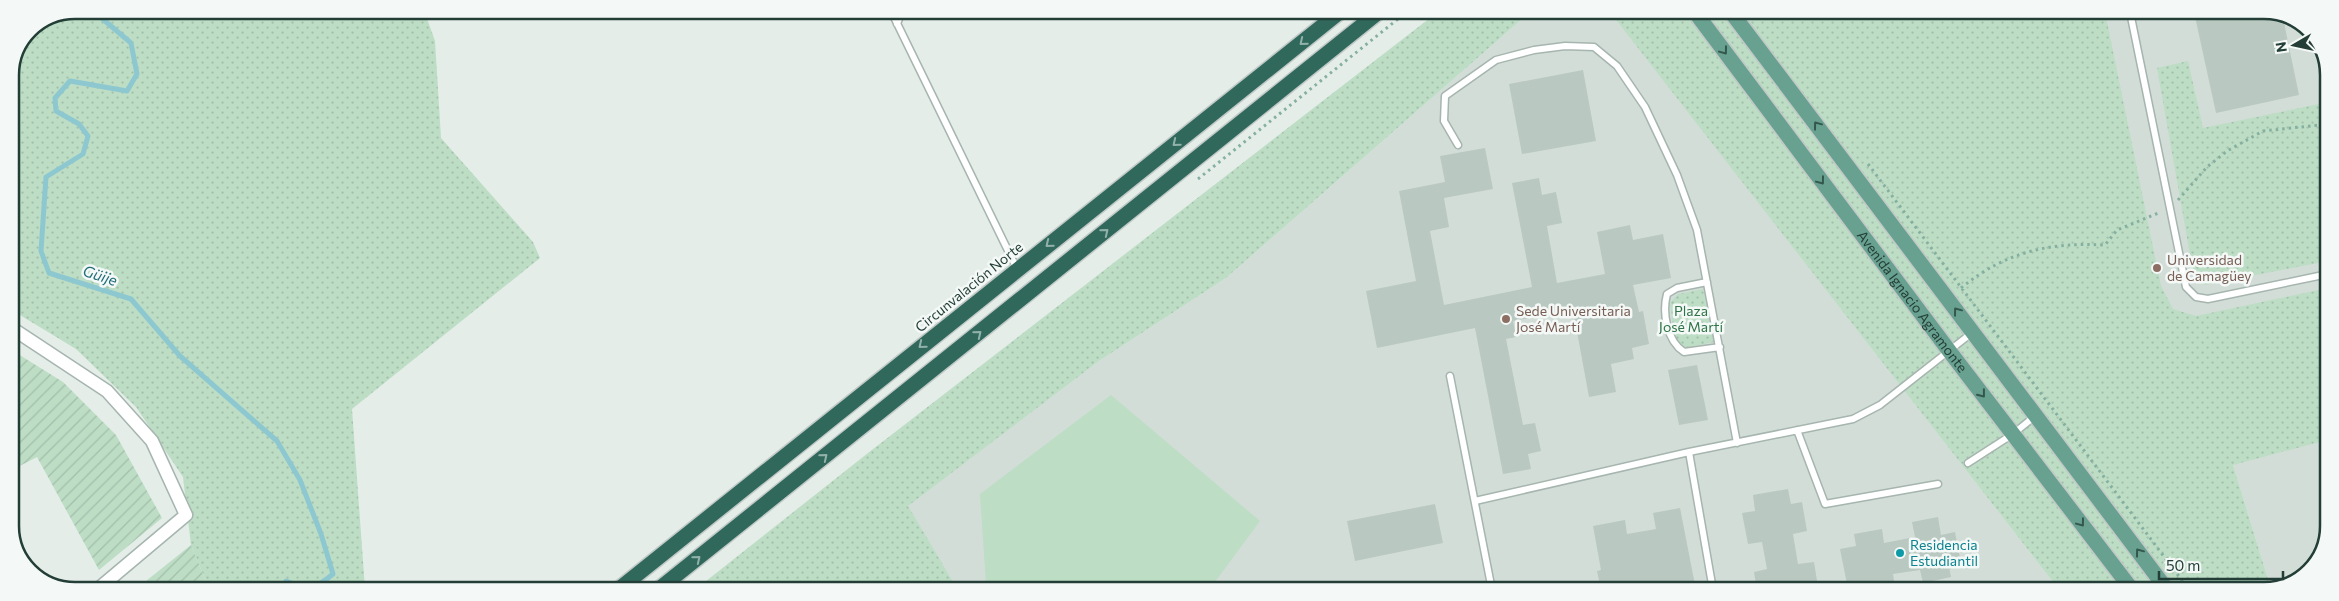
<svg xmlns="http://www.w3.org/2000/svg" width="2339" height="601" font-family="Commissioner,sans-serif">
<defs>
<pattern id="grass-dots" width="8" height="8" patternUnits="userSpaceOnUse" patternTransform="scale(1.25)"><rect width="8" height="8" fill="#bdddc5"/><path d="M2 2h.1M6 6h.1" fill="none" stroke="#a2bfaa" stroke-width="1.8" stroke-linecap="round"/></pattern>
<pattern id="garden-furrows" width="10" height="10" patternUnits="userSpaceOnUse" patternTransform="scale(1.25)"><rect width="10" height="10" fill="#bdddc5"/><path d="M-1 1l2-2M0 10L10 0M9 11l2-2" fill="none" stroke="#a2bfaa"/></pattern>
</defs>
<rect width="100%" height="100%" fill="#e4ede8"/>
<!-- built -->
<path fill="#d2ddd7" d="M1531 11H1610L2060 591 958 590 907 506 1099 361 1226 278Z
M1817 12H2280L2313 32 2329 71 2327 542 2304 577 2271 589 2233 465Z"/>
<!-- grass -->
<path fill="url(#grass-dots)" d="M75 10H424L435 41 441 138 533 242 540 258 352 409 365 589H209L191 545 183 477 136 407 76 349 10 309V75L29 29Z
M1439 11H1531L1226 278 1099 361 908 506 958 590 696 589 868 453Z
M1610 12H2105L2161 286 2173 309 2196 316 2328 288 2327 440 2233 465 2271 589 2264 591H2060Z
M2188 61 2203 128 2329 102 2328 261 2205 285 2194 277 2157 68Z
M1703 289 1714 342 1685 348 1674 336 1670 303 1678 294Z"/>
<!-- garden -->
<path fill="url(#garden-furrows)" d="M10 349 63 382 116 435 162 518 99 570 37 457 10 471Z
M191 545 209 589H136Z"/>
<!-- pitch -->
<path fill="#bdddc5" d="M1111 395 1260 521 1209 590H990L986 584 980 494Z"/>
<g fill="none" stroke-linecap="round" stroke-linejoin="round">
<!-- stream -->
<path stroke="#8dc8d0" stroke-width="5" d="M92 10 131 43 137 74 127 91 70 81 55 98 56 111 79 124 88 136 83 154 46 177 41 251 49 273 131 299 180 356 277 441 300 480 321 534 333 574C313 591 309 590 286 581L281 589"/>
</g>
<!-- building -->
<path fill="#b9c8c1" d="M2194 12 2282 13 2299 95 2216 113Z
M1583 70 1596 141 1522 154 1509 84Z
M1485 148 1493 189 1444 198 1449 227 1430 231 1444 305 1532 287 1512 183 1539 178 1542 195 1556 192 1562 223 1547 226 1557 283 1605 274 1597 232 1630 225 1633 240 1663 234 1671 278 1633 285 1639 312 1643 311 1649 344 1632 348 1634 359 1611 364 1616 392 1589 397 1573 310 1513 321 1516 337 1506 339 1523 425 1535 423 1541 451 1528 454 1531 469 1503 474 1475 328 1377 348 1366 291 1416 281 1399 191 1445 182 1440 156Z
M1697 365 1708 420 1679 425 1668 370Z
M1788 489 1791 504 1802 502 1807 531 1793 534 1798 564 1814 562 1818 587 1799 591 1757 590 1754 572 1767 569 1762 542 1748 544 1742 513 1755 511 1753 495Z
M1435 504 1443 543 1355 561 1347 521Z
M1680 508 1696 590H1601L1597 571 1601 570 1593 526 1625 520 1627 534 1656 529 1653 513Z
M1938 517 1941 535 1955 532 1960 558 1948 560 1951 577 1923 583 1920 570 1893 574 1895 588 1864 591 1862 581 1847 584 1840 549 1856 546 1854 534 1882 529 1884 543 1915 537 1912 522Z"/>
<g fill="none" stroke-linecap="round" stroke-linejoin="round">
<defs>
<path id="lane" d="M891 11 1017 269
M2130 12 2186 287 2196 297 2208 299 2328 274
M897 24 902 11
M1458 145 1444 121 1445 96 1496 60 1534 50 1565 46 1594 47 1617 66 1645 107 1677 175 1697 230 1737 443
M1707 282 1677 288 1667 294C1662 313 1667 341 1684 352L1720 347
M1450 376 1492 590
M1797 430 1825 504 1938 484
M1689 452 1713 590
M1968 463 2013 434 2035 416
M1475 501 1689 452 1853 419 1880 405 1973 332"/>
<path id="street" d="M10 327 107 391 152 441 186 515 98 589"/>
<g id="primary">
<path id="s1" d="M1695 12 1950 352 2133 591"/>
<path d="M1731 12 2168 591"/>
</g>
<path id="highway" d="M619 589 1341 11
M659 589 1380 11"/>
</defs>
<!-- lane casing -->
<use href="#lane" stroke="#a6b5af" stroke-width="9"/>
<!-- street casing -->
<use href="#street" stroke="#a6b5af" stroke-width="15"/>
<!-- primary casing -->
<use href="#primary" stroke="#c1c9c7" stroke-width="18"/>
<!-- highway casing -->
<use href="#highway" stroke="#c1c9c7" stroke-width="18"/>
<!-- path -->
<path stroke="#85b0a1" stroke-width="3" stroke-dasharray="2.5 4" stroke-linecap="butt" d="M1674 12 1682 22
M1868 164 2190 591
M1198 179 1408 11
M2178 200 2207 167 2227 151 2263 131 2329 124
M1961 288C2005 252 2049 242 2105 245L2117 230 2161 212"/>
<!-- lane -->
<use href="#lane" stroke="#fff" stroke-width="6"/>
<!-- street -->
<use href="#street" stroke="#fff" stroke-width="12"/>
<!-- primary -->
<use href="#primary" stroke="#69a191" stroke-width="15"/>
<!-- highway -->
<use href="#highway" stroke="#30695c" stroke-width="15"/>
</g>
<!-- one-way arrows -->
<defs><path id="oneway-chevron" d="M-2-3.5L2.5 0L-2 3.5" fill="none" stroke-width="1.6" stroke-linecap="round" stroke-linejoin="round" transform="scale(1.25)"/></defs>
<g stroke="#92b1aa">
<use href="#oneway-chevron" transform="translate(1303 42) rotate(141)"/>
<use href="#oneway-chevron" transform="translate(1176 143) rotate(141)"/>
<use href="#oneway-chevron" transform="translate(1105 232) rotate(-39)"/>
<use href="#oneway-chevron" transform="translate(1049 244) rotate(141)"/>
<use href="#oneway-chevron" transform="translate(978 334) rotate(-39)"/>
<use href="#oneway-chevron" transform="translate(922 345) rotate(141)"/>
<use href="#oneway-chevron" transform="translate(824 457) rotate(-39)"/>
<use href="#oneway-chevron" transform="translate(697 559) rotate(-39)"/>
</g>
<g stroke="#34574d">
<use href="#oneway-chevron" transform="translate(1724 51) rotate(53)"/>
<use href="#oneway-chevron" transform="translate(1817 125) rotate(-127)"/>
<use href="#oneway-chevron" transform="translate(1821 181) rotate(53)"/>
<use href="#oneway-chevron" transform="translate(1957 311) rotate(-127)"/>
<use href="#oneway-chevron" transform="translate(1982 394) rotate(52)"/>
<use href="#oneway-chevron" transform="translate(2081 523) rotate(53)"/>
<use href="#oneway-chevron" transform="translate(2139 552) rotate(-127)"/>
</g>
<!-- markers -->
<g fill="#8d6e63" stroke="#f4f9f7" stroke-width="2">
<circle cx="2157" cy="268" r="5"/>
<circle cx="1506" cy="319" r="5"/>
</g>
<circle fill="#0f9aa8" stroke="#f4f9f7" stroke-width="2" cx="1900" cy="553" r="5"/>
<g text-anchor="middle" stroke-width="5" stroke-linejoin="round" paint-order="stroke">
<!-- education labels -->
<g font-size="14" fill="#785e54" stroke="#f4f9f7" text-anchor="start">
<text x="2167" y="265">Universidad<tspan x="2167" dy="16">de Camagüey</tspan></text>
<text x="1516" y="316">Sede Universitaria<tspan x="1516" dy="16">José Martí</tspan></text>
</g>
<!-- street labels -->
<g font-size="14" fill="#233e36" stroke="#f4f9f7">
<text transform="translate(969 287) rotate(-39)" y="5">Circunvalación Norte</text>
<text dy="5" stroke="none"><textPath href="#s1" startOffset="362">Avenida Ignacio Agramonte</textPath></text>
</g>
<!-- park labels -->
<g font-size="14" fill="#2f7447" stroke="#f4f9f7">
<text x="1691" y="316">Plaza<tspan x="1691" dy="16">José Martí</tspan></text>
</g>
<!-- culture labels -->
<g font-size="14" fill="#0d838f" stroke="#f4f9f7" text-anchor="start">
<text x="1910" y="550">Residencia<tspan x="1910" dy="16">Estudiantil</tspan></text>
</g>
<!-- water labels -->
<g font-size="15" font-style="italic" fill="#1f6d79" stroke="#f4f9f7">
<text transform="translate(100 276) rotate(18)" y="5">Güije</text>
</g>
</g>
<!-- crop -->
<path d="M0 0H2339V601H0ZM75 19H2264A56 56 0 0 1 2320 75V526A56 56 0 0 1 2264 582H75A56 56 0 0 1 19 526V75A56 56 0 0 1 75 19Z" fill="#f4f9f7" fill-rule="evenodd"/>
<path fill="none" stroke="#233e36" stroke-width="2.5" d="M75 19H2264A56 56 0 0 1 2320 75V526A56 56 0 0 1 2264 582H75A56 56 0 0 1 19 526V75A56 56 0 0 1 75 19Z"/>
<!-- north arrow -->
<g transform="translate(2294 45) rotate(261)" stroke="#f4f9f7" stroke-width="4" paint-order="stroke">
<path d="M0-4L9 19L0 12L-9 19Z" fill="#233e36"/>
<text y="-8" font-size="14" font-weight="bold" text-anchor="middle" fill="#233e36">N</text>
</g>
<!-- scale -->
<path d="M2159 571v8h124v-8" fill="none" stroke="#233e36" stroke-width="2.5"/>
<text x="2166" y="571" font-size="15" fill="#233e36" stroke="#f4f9f7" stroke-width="4" paint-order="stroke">50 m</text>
</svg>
